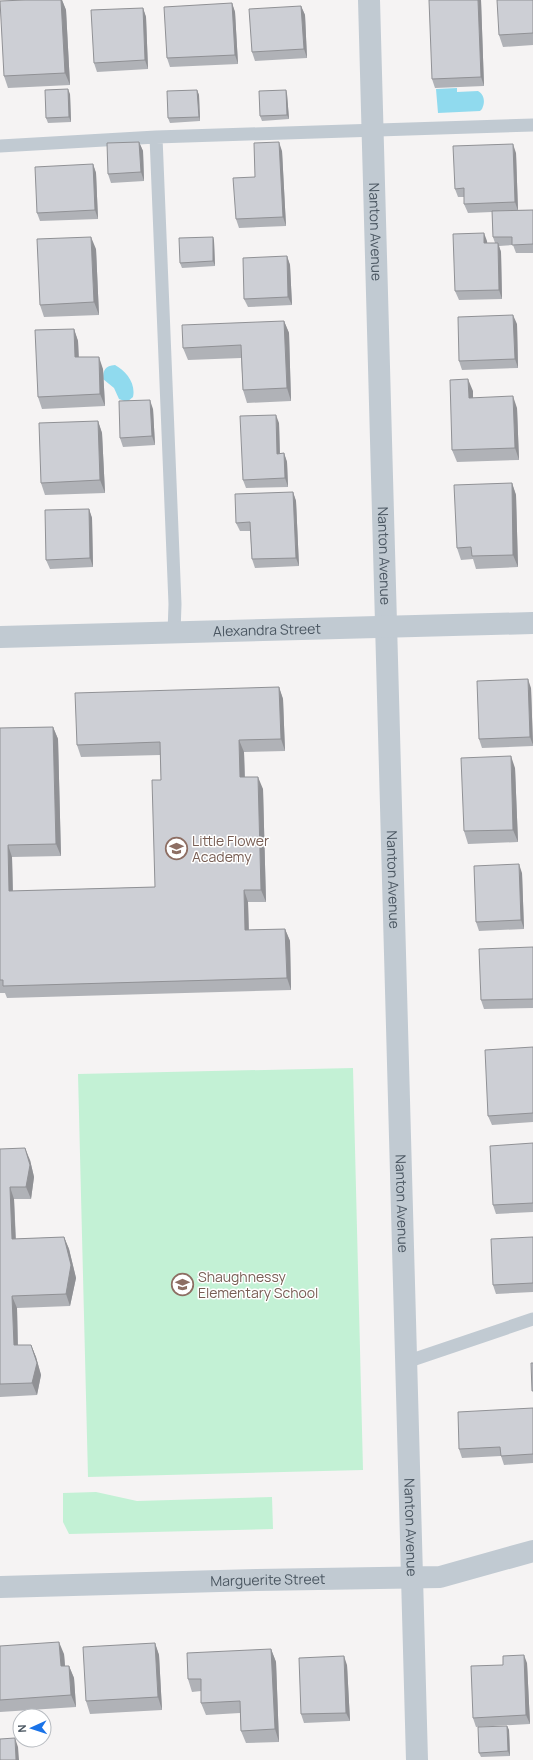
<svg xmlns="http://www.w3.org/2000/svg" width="533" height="1760" font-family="Manrope,sans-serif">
<rect width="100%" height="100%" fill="#f5f3f3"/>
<!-- green -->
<path fill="#c3f1d5" d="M353 1068 363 1470 88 1477 78 1074Z
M96 1492 137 1501 272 1497 273 1529 69 1534 63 1522V1493Z"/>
<!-- water -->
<path fill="#90daee" d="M457 88V92L478 91C485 95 485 103 482 109L480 111 438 113 436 89Z
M115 365C126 371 136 383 133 397L127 402 119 399 114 388 103 379C103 370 105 366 115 365Z"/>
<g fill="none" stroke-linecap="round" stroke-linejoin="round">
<!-- lane -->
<path stroke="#c1cad2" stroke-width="13" d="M156 137 175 604 174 633
M0 146 156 137 533 125
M406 1362 533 1319"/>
<!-- street -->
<g stroke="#c1cad2" stroke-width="22">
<path id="s1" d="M369 0 417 1760"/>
<path id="s2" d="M0 637 533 623"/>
<path id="s3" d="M0 1587 257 1580 440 1577 533 1551"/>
</g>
</g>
<!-- wall -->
<path fill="#b0b2b7" d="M25 0H62L66 10 70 85 8 88 4 76Z
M481 0 484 86 435 88 432 79Z
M533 0V45L503 47 499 35Z
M232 3 235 12 238 64 170 67 167 58Z
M301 6 305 15 307 58 255 61 252 52Z
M143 8 146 17 148 69 97 72 94 63Z
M197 90 199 95 200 121 170 123 168 118Z
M286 90 287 94 289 119 262 121 260 116Z
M70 94 71 122 48 123 46 118Z
M139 142 143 151 144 181 111 183 108 174Z
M282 151 286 226 239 228 236 219 255 177Z
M516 153 518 210H533V253H516L513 245 499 246 501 252 502 299 459 300 455 291 487 241V243H495L493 237 492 212 468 213 464 204V197H458L455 189Z
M93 164 96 173 98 219 40 221 37 213Z
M213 237 214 241 215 266 182 268 180 263Z
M96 249 99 315 44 317 40 305Z
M287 256 290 265 292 305 248 307 244 299Z
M284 321 289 333 291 401 247 403 243 390 241 358 188 360 183 348Z
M517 324 518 368 462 370 459 361Z
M74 329 78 341 79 357 103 369 105 406 42 409 38 397Z
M473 391V398L517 408 519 460 457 462 452 450Z
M153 409 155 445 123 447 120 438Z
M98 421 102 433 105 493 45 495 41 483Z
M279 423 280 453H284L287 462 288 487 246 488 243 480Z
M512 483 516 495 518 567 476 569 473 559 461 560 457 548Z
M293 492 296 501 299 566 255 568 252 559 250 531H240L236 523Z
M89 509 92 518 93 567 50 569 46 560Z
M279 687 283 699 285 751 244 752 245 777 263 789 266 902H248L249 930 285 929 290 941 291 990 7 998 5 993H0V728L53 727 58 739 61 856 12 857 13 891 155 887 161 780 160 755 81 757 77 745Z
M531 688 533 746 482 748 479 739Z
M515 768 518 842 468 844 464 831Z
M522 873 524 929 479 931 476 922Z
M533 947V1008L484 1009 481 1000Z
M533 1047V1122L492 1125 488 1116Z
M533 1143V1212L496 1214 493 1205Z
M0 1149 30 1160 34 1177 31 1199H14L16 1239 64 1237 69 1249 76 1278 70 1306 17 1308 18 1345H31L36 1357 41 1375 37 1395 0 1397Z
M533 1237V1292L496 1294 493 1285Z
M533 1408V1463L504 1465 501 1456 462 1458 459 1449Z
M155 1643 159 1655 162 1710 90 1714 86 1701Z
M0 1646 64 1654 65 1666H69L74 1678 76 1707 0 1712Z
M271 1649 276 1662 279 1742 246 1743 241 1731 240 1713 206 1715 201 1703V1691L192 1692 188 1679Z
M527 1663 530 1724 476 1727 473 1718Z
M347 1665 350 1721 304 1723 301 1714Z
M507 1726 509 1730 510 1756 481 1757 479 1753Z"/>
<!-- shaded-wall -->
<path fill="#909195" d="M61 0H62L66 10 70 85 65 73Z
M478 0H481L484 86 481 77Z
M232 3 235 12 238 64 235 55Z
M301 6 305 15 307 58 304 49Z
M143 8 146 17 148 69 145 60Z
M68 89 70 94 71 122 69 117Z
M197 90 199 95 200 121 199 117Z
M286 90 287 94 289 119 287 115Z
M139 142 143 151 144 181 141 172Z
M279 142 282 151 286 226 283 217Z
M513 144 516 153 518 211 515 202Z
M93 164 96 173 98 219 95 210Z
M484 233 487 241 488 252 484 243Z
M91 237 96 249 99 315 94 302Z
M213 237 214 241 215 266 213 261Z
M498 243 501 252 502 299 499 290Z
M287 256 290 265 292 305 288 297Z
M513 315 517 324 518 368 515 359Z
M284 321 289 333 291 401 287 388Z
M74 329 78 341 79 370 75 357Z
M99 357 103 369 105 406 100 394Z
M468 379 473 391V410L469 398Z
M513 396 517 408 519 460 515 448Z
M150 400 153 409 155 445 152 436Z
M276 415 279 423 280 462 277 454Z
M98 421 102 433 105 493 100 480Z
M284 453 287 462 288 487 285 478Z
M512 483 516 495 518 567 513 555Z
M293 492 296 501 299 566 296 558Z
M89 509 92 518 93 567 90 558Z
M528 679 531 688 533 745 530 737Z
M279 687 283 699 285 751 281 739Z
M53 727 58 739 61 856 56 844Z
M239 740 244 752 245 789 240 777Z
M511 756 515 768 518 842 513 830Z
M258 777 263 789 266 902 261 890Z
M8 845 12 857 13 903 9 891Z
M519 864 522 873 524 929 521 920Z
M244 890 248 902 249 943 245 930Z
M285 929 290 941 291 990 287 978Z
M25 1148 30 1160 34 1177 31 1199 26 1187Z
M10 1187 14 1199 16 1251 12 1239Z
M64 1237 69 1249 76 1278 70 1306 66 1294Z
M12 1296 17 1308 18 1358 14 1345Z
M31 1345 36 1357 41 1375 37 1395 32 1383Z
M59 1642 64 1654 66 1678 61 1666Z
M155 1643 159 1655 162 1710 158 1697Z
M271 1649 276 1662 279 1742 275 1729Z
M524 1655 527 1663 530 1724 526 1715Z
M344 1656 347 1665 350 1721 346 1713Z
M69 1666 74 1678 76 1707 71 1695Z
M507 1726 509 1730 510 1756 508 1751Z
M15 1738 18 1747 19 1760H16Z"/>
<!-- building -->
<path fill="#cdcfd5" stroke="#909195" d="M25 0H61L65 73 4 76 0 1Z
M429 0H478L481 77 432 79Z
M497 0H533V33L499 35Z
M232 3 235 55 167 58 164 7Z
M301 6 304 49 252 52 249 9Z
M143 8 145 60 94 63 91 10Z
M68 89 69 117 46 118 45 90Z
M197 90 199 117 168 118 167 91Z
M286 90 287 115 260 116 259 91Z
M139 142 141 172 108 174 107 143Z
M279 142 283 217 236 219 233 178 255 177 254 143Z
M513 144 515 202 464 204V188L455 189 453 146Z
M93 164 95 210 37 213 35 167Z
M533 210V244L512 245V237H493L492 211Z
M484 233V243H498L499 290 455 291 453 234Z
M91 237 94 302 40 305 37 239Z
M213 237V261L180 263 179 238Z
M287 256 288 297 244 299 243 258Z
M513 315 515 359 459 361 458 317Z
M284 321 287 388 243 390 241 345 183 348 182 325Z
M74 329 75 357H99L100 394 38 397 35 330Z
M468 379 469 398 513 396 515 448 452 450 450 380Z
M150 400 152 436 120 438 119 401Z
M276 415 277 454 284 453 285 478 243 480 240 416Z
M98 421 100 480 41 483 39 423Z
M512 483 513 555 472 556 471 547 457 548 454 485Z
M293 492 296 558 252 559 250 522 236 523 235 494Z
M89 509 90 558 46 560 45 510Z
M528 679 530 737 479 739 477 681Z
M279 687 281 739 239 740 240 777H258L261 890H244L245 930 285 929 287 978 3 986V980H0V728L53 727 56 844 8 845 9 891 155 887 152 780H161L160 742 77 745 75 693Z
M511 756 513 830 464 831 461 758Z
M519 864 521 920 476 922 474 866Z
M533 947V999L481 1000 479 949Z
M533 1047V1113L488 1116 485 1050Z
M533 1143V1203L493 1205 490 1146Z
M25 1148 30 1165 26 1187H10L12 1239 64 1237 71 1265 66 1294 12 1296 14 1345H31L37 1363 32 1383 0 1384V1149Z
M533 1237V1283L493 1285 491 1239Z
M531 1363H533V1391H532Z
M533 1408V1454L501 1456 500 1447 459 1449 458 1412Z
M59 1642 61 1666H69L71 1695 0 1700V1646Z
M155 1643 158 1697 86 1701 83 1647Z
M271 1649 275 1729 241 1731 240 1701 201 1703V1679H188L187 1653Z
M524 1655 526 1715 473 1718 471 1666 503 1665V1656Z
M344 1656 346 1713 301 1714 299 1658Z
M507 1726 508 1751 479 1753 478 1727Z
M15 1738 16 1760H0V1739Z"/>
<!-- icons -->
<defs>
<symbol id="school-ring" viewBox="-11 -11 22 22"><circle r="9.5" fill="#fff" stroke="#8d6e63" stroke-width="1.5"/><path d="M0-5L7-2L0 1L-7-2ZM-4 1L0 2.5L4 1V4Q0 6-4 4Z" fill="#8d6e63"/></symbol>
</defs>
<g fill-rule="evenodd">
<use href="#school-ring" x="164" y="836" width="25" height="25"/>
<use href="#school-ring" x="170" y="1272" width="25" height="25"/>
</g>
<g text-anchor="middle" stroke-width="3" stroke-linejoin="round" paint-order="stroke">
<!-- street labels -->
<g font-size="14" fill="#4a5661" stroke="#fff">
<text dy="5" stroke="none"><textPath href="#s1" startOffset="232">Nanton Avenue</textPath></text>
<text dy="5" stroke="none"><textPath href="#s1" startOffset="556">Nanton Avenue</textPath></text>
<text dy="5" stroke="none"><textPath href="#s2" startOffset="267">Alexandra Street</textPath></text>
<text dy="5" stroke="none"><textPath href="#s1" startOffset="880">Nanton Avenue</textPath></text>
<text dy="5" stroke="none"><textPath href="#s1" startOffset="1204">Nanton Avenue</textPath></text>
<text dy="5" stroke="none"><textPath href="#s1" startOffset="1528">Nanton Avenue</textPath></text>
<text dy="5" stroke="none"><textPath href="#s3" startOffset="268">Marguerite Street</textPath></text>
</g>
<!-- education labels -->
<g font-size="14" fill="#785e54" stroke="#fff" text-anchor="start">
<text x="192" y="846">Little Flower<tspan x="192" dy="16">Academy</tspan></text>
<text x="198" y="1282">Shaughnessy<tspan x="198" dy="16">Elementary School</tspan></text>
</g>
</g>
<!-- north arrow -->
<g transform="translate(32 1728) rotate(267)"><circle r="19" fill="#ffffff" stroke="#b7bbc0"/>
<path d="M0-3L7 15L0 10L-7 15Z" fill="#1a73e8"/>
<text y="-6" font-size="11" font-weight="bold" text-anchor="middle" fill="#4a5661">N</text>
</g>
</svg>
